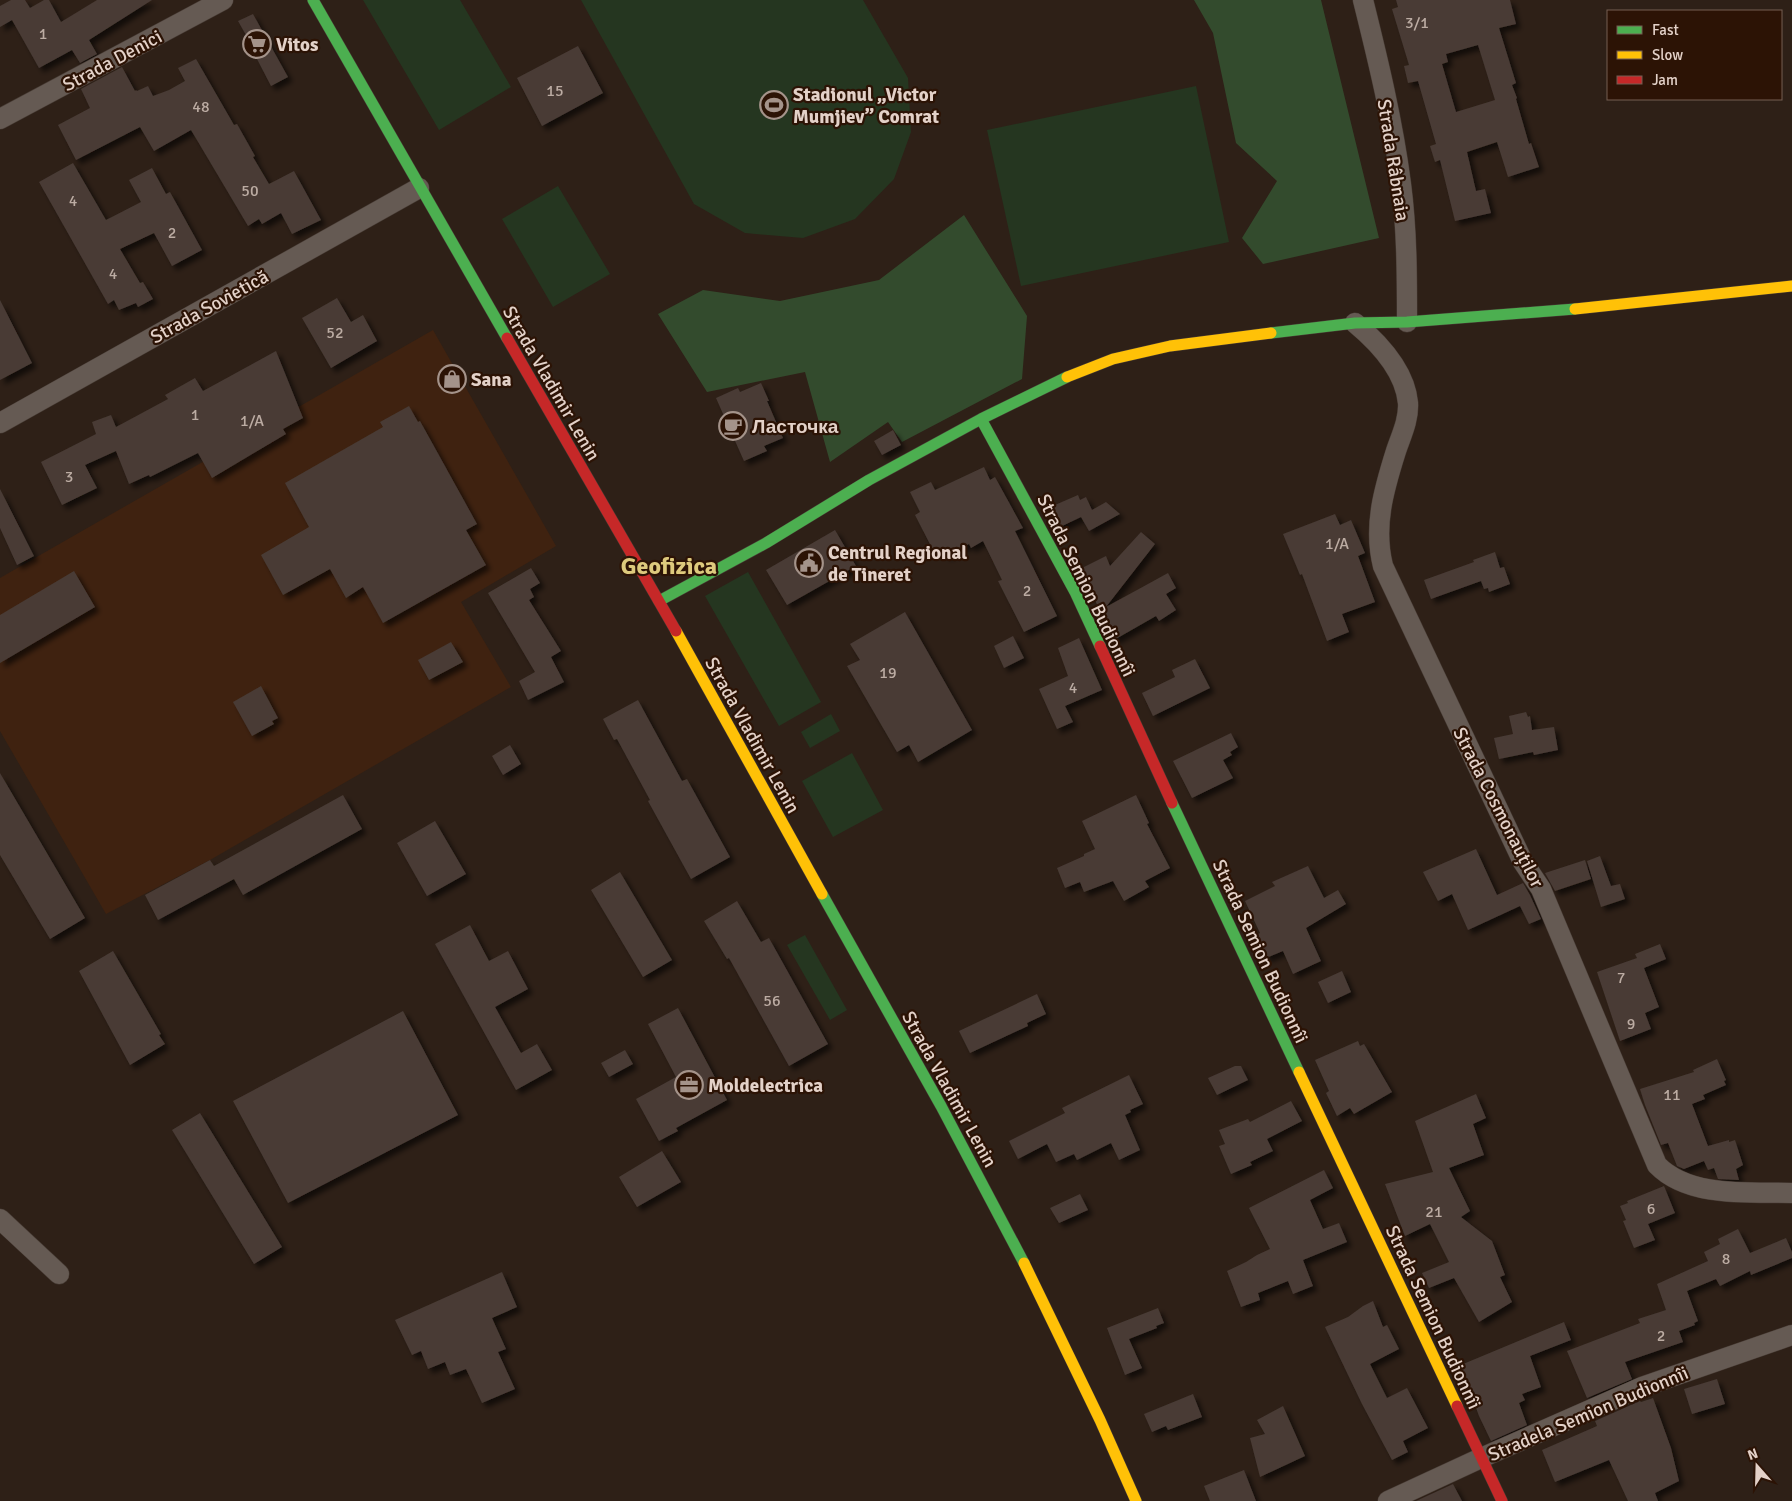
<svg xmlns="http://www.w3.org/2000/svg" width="1792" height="1501" font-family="Signika,sans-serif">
<defs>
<filter id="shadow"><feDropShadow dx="4.5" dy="4.5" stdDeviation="2.5" flood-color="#0009"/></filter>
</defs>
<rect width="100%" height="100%" fill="#2e2017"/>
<!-- built -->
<path fill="#3f2210" d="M433 330 556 546 461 602 511 687 210 860 106 914 0 731V578Z"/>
<!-- green -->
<path fill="#253620" d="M363 0H460L511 87 439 130Z
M581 0H863L908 78 911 132 894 179 855 219 803 238 745 233 694 204Z
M1196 86 1229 242 1021 286 987 130Z
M558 186 610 274 553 307 502 219Z
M748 572 821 702 779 726 705 596Z
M831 714 840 731 810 748 801 732Z
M852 753 883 810 833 837 802 781Z
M805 935 847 1010 830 1020 787 945Z"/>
<!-- forest -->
<path fill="#334b2d" d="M1194 0H1321L1379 238 1263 264 1242 238 1277 181 1236 143 1213 33Z
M964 215 1027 316 1022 379 902 442 888 422 830 462 805 372 707 392 658 314 703 290 780 301 879 280Z"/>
<!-- building -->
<path fill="#483b35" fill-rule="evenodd" filter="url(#shadow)" d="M11 0H25L30 8 44 0H49L61 22 97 0H152L89 40 97 54 80 63 72 50 39 68 12 20 0 27V6Z
M1396 0H1510L1516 24 1499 28 1516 83 1512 85 1517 98 1516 99 1529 144 1531 143 1539 167 1508 177 1497 142 1467 152 1476 191 1485 189 1491 213 1455 221 1440 160 1435 162 1430 146 1436 144 1418 81 1408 83 1404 66 1409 65 1392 9 1398 7ZM1478 45 1495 100 1456 112 1442 64 1448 62 1446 54Z
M253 14 288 77 271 86 257 59 259 58 238 21Z
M578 46 603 93 542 126 517 78Z
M196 59 234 125 237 124 255 156 253 157 269 184 294 171 321 220 292 234 281 213 262 224 259 219 248 226 191 130 154 151 140 127 76 160 58 125 90 108 81 89 122 67 135 91 136 90 137 91 148 86 153 96 169 90 185 81 178 68Z
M73 163 106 220 141 202 129 180 152 168 166 194 170 192 202 250 172 266 154 233 120 249 140 283 143 282 153 299 138 307 136 303 119 310 114 300 108 304 39 182Z
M337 298 351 322 363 315 377 341 331 368 302 318Z
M0 300 32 363 0 380Z
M276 351 303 418 283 429 286 434 212 478 198 453 150 477 149 475 129 484 116 451 85 465 97 488 62 505 41 462 96 434 92 422 111 415 116 427 168 399 165 395 195 378 203 391Z
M761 383 769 401H767L783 438 764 446 767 451 744 461 716 398 738 388 740 392Z
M409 406 418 422 420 421 477 524 466 530 486 565 383 623 363 587 346 598 330 569 283 595 261 555 309 527 285 483 383 427 380 422Z
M893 430 901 445 882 455 874 441Z
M984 467 990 480 995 477 1023 528 1015 531 1057 616 1024 632 998 581 1002 580 983 541 971 548 969 544 946 556 942 548 934 552 915 515 920 512 910 492 931 482 935 490Z
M0 489 34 556 17 565 0 528Z
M1078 495 1080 500 1086 497 1092 510 1106 502 1120 514 1089 531 1081 517 1058 528 1048 508Z
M1335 514 1340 525 1351 520 1365 553 1358 556 1375 602 1342 614 1349 632 1327 641 1302 574 1300 575 1283 534Z
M835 530 856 566 787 605 766 570Z
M1141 532 1155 544 1106 607 1168 573 1176 588 1166 594 1176 610 1159 621 1156 616 1114 640 1080 569 1106 556 1110 566Z
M1495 552 1500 568 1504 567 1510 584 1489 592 1488 588 1484 589 1481 581 1431 599 1424 580 1474 562 1473 560Z
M531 568 540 583 530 589 534 597 529 600 561 651 551 657 564 682 528 700 519 681 535 672 488 593Z
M74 571 95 607 0 663V615Z
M905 612 972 730 918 762 909 745 897 752 847 666 860 660 850 644Z
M1013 636 1024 658 1004 668 994 646Z
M1079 638 1102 690 1065 706 1073 722 1057 729 1039 689 1068 676 1058 648Z
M451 642 463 662 429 680 418 660Z
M1195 659 1210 688 1153 716 1142 693 1175 677 1172 670Z
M261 686 278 718 272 721 274 724 252 736 233 702Z
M638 700 682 781 687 779 730 857 691 879 648 801 650 800 617 739 614 740 603 719Z
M1526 712 1528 717 1530 716 1532 730 1554 727 1558 750 1534 755 1533 752 1499 759 1494 738 1513 734 1509 716Z
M1231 733 1238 747 1230 752 1232 755 1223 760 1233 778 1192 798 1173 761Z
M510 745 521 764 503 775 492 756Z
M0 773 85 918 50 939 0 855Z
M343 795 362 829 243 895 234 879 158 920 145 895 210 860 214 866Z
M1136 795 1149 823 1147 824 1170 868 1145 881 1149 887 1124 901 1113 881 1084 892 1080 882 1065 888 1057 868 1084 856V854L1095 849 1082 821Z
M435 821 466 874 427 896 397 843Z
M1476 849 1497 895 1523 883 1530 895 1541 919 1529 924 1520 906 1468 930 1452 894 1438 901 1423 872Z
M1600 856 1611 886 1620 884 1625 899 1601 907 1587 861Z
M1585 860 1591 879 1555 891 1545 873Z
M1308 866 1324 898 1338 890 1346 904 1306 928 1321 961 1293 974 1283 951 1266 958 1256 935 1260 933 1245 901 1275 886 1272 882Z
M620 872 672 960 643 977 591 890Z
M737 901 761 942 769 938 828 1044 789 1066 729 958 727 959 704 921Z
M470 925 489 961 508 951 528 989 495 1007 521 1053 537 1044 552 1070 516 1090 435 944Z
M1660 944 1666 959 1644 968 1659 1007 1645 1013 1651 1029 1620 1041 1597 972 1637 958 1635 954Z
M113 951 161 1034 159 1035 165 1044 130 1065 79 971Z
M1342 971 1351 992 1328 1003 1318 982Z
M1037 994 1046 1014 1027 1023 1028 1026 970 1053 959 1031Z
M678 1008 727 1100 676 1128 678 1131 659 1141 636 1099 676 1077 648 1024Z
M403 1011 458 1115 288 1203 233 1101Z
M1358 1041 1360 1046 1364 1044 1392 1092 1354 1114 1350 1108 1337 1116 1326 1093 1329 1091 1315 1060Z
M625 1050 633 1064 609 1077 601 1063Z
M1717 1059 1726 1080 1724 1081 1726 1085 1703 1095 1705 1099 1692 1104 1708 1146 1729 1140V1142L1735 1140 1743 1165 1736 1169 1739 1180 1718 1179 1714 1168 1708 1170 1704 1161 1684 1169 1677 1166 1668 1143 1661 1145 1645 1105 1640 1089 1694 1072 1693 1070Z
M1235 1066H1241L1248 1080 1217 1095 1208 1078Z
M1129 1075 1143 1104 1130 1110 1131 1112 1125 1115 1140 1150 1119 1160 1111 1143 1077 1160 1074 1154 1056 1162 1047 1144 1018 1159 1009 1141 1065 1113 1062 1108Z
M1476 1094 1486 1118 1473 1124 1484 1155 1449 1168 1470 1211 1461 1217 1492 1241 1505 1275 1500 1277 1512 1302 1479 1322 1454 1278 1429 1288 1422 1273 1449 1262 1430 1224 1405 1236 1385 1184 1433 1172 1415 1121Z
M1291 1101 1302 1121 1267 1139 1273 1151 1250 1162 1252 1165 1231 1174 1219 1146 1225 1144 1219 1130 1248 1119 1250 1122Z
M200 1113 282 1247 254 1264 172 1130Z
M662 1151 681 1182 637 1207 619 1177Z
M1324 1170 1333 1188 1310 1200 1323 1229 1339 1223 1347 1242 1303 1260 1313 1286 1293 1294 1288 1281 1258 1293 1260 1300 1241 1307 1227 1271 1246 1262 1257 1255 1270 1249 1249 1208Z
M1664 1186 1675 1213 1648 1224 1655 1240 1634 1248 1623 1221 1626 1220 1620 1206 1628 1203 1627 1201Z
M1080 1194 1088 1210 1059 1223 1050 1208Z
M1738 1229 1750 1253 1786 1238 1792 1252V1258L1751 1275 1750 1271 1720 1286 1716 1279 1687 1291 1698 1321 1694 1323 1695 1325 1679 1331 1683 1342 1625 1362 1632 1379 1587 1398 1567 1351 1640 1323 1638 1319 1666 1310 1657 1284 1708 1261 1704 1252 1720 1244 1718 1239Z
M502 1272 517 1307 492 1318 506 1349 498 1352 515 1389 482 1403 466 1369 450 1375 445 1362 428 1369 421 1351 412 1355 395 1320Z
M1373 1301 1383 1327 1387 1325 1399 1349 1370 1364 1387 1398 1407 1388 1428 1428 1403 1441 1408 1452 1392 1460 1362 1404 1325 1327 1348 1317 1363 1306Z
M1158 1308 1164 1323 1156 1326 1157 1328 1129 1339 1142 1368 1125 1375 1107 1328Z
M1564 1322 1571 1340 1530 1356 1541 1387 1522 1394 1525 1400 1519 1403 1527 1425 1491 1441 1479 1416 1467 1383 1464 1385 1456 1367Z
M1717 1379 1725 1404 1692 1414 1684 1389Z
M1193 1394 1202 1417 1168 1430 1166 1426 1152 1432 1144 1414Z
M1653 1398 1671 1448 1679 1481 1655 1493 1658 1501H1628L1609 1460 1555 1482 1542 1450 1597 1426 1595 1421 1640 1401 1641 1402Z
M1283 1406 1305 1456 1260 1477 1250 1438 1265 1434 1257 1420Z
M1244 1470 1256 1501H1210L1204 1486Z
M1453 1484 1462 1501H1416Z"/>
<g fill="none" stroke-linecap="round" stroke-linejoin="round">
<defs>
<path id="street" d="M1363 0C1378 60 1393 122 1401 184 1407 230 1407 276 1407 322
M0 119 223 0
M1355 323C1379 343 1405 370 1408 403 1409 420 1401 436 1396 451 1384 489 1373 526 1383 566L1523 862 1541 889 1657 1165C1689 1198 1749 1192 1792 1193
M0 423 419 188
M0 1219 59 1274
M1388 1501 1481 1458 1642 1387 1792 1335"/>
<path id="fast" d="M313 0 507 338
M1271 333 1355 323 1407 322 1575 309
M981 419 1075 592 1100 646
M659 601 766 543 869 480 981 419 1067 377
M1172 803 1299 1072
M822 894 941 1106 1024 1263"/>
<path id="slow" d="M1575 309 1792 286
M1067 377 1113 359 1170 346 1271 333
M676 631 822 894
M1299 1072 1457 1406
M1024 1263 1100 1420 1136 1501"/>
<path id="jam" d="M507 338 676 631
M1100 646 1172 803
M1457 1406 1502 1501"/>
</defs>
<!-- street casing -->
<use href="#street" stroke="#473b34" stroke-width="21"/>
<!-- fast casing -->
<use href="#fast" stroke="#473b34" stroke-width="12"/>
<!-- slow casing -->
<use href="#slow" stroke="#473b34" stroke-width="12"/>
<!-- jam casing -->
<use href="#jam" stroke="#473b34" stroke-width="12"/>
<!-- street -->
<use href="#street" stroke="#655a53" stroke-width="20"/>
<!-- fast -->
<use href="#fast" stroke="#4caf50" stroke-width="11"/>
<!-- slow -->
<use href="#slow" stroke="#ffc107" stroke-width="11"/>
<!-- jam -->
<use href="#jam" stroke="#c62828" stroke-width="11"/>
</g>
<!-- icons -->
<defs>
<symbol id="supermarket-ring" viewBox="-11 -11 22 22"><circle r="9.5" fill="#2c1305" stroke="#a4938a" stroke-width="1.5"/><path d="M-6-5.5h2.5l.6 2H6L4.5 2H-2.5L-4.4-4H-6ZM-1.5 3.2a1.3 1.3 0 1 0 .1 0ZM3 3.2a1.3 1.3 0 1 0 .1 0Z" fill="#a4938a"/></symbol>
<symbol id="stadium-ring" viewBox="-11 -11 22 22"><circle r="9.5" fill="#2c1305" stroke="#a4938a" stroke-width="1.5"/><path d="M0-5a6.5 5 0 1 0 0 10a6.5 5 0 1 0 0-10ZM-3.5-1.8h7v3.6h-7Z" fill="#a4938a"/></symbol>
<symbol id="shop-ring" viewBox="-11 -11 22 22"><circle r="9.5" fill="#2c1305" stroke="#a4938a" stroke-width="1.5"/><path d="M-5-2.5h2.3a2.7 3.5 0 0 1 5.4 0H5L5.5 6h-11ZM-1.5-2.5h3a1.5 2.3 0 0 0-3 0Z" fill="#a4938a"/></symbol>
<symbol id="cafe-ring" viewBox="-11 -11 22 22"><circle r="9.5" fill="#2c1305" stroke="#a4938a" stroke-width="1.5"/><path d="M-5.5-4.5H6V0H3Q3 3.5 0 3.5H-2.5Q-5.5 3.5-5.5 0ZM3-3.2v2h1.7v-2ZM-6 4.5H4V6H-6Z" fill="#a4938a"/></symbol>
<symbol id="civic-ring" viewBox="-11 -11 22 22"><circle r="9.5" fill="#2c1305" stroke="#a4938a" stroke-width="1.5"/><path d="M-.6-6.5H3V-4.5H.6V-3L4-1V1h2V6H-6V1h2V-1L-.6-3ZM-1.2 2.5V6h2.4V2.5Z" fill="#a4938a"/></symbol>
<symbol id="office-ring" viewBox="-11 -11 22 22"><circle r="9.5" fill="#2c1305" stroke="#a4938a" stroke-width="1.5"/><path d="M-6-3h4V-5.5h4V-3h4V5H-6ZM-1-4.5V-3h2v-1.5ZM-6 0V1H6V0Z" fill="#a4938a"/></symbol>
</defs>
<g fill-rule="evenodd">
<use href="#supermarket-ring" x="241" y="28" width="32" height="32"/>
<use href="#stadium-ring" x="758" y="89" width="32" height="32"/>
<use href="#shop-ring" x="436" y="363" width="32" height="32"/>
<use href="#cafe-ring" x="717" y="410" width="32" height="32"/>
<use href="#civic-ring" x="793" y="547" width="32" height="32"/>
<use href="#office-ring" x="673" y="1069" width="32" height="32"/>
</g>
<g text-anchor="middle" stroke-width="4.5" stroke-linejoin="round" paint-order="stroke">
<!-- number labels -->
<g font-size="16" fill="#bcaca3">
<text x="1417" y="28">3/1</text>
<text x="43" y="39">1</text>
<text x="555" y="96">15</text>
<text x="201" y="112">48</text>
<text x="250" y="196">50</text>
<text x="73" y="206">4</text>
<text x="172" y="238">2</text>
<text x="113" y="279">4</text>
<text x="335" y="338">52</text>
<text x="195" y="420">1</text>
<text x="252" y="426">1/A</text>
<text x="69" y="482">3</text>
<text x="1337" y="549">1/A</text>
<text x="1027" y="596">2</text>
<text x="888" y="678">19</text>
<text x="1073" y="693">4</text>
<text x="1621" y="983">7</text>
<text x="772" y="1006">56</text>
<text x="1631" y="1029">9</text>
<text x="1672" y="1100">11</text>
<text x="1651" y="1214">6</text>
<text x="1434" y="1217">21</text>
<text x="1726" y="1264">8</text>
<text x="1661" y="1341">2</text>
</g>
<!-- poi labels -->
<g font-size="19" font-weight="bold" fill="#e3d1c8" stroke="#2c1305" text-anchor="start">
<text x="276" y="51">Vitos</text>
<text x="793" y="101">Stadionul „Victor<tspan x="793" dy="22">Mumjiev” Comrat</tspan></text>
<text x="471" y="386">Sana</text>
<text x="752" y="433">Ласточка</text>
<text x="828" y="559">Centrul Regional<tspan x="828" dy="22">de Tineret</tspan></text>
<text x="708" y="1092">Moldelectrica</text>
</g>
<!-- street labels -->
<g font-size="19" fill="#e3d1c8" stroke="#2c1305">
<text transform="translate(112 60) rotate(-28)" y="7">Strada Denici</text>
<text transform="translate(1394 160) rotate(81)" y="7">Strada Râbnaia</text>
<text transform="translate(209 306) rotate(-29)" y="7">Strada Sovietică</text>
<text transform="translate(552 383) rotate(60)" y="7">Strada Vladimir Lenin</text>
<text transform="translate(1087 585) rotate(64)" y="7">Strada Semion Budionnîi</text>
<text transform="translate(753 735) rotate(61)" y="7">Strada Vladimir Lenin</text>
<text transform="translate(1499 807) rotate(63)" y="7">Strada Cosmonauților</text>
<text transform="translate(1261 951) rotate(65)" y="7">Strada Semion Budionnîi</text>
<text transform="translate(950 1089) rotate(61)" y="7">Strada Vladimir Lenin</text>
<text transform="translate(1434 1317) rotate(65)" y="7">Strada Semion Budionnîi</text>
<text transform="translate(1588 1413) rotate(-23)" y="7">Stradela Semion Budionnîi</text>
</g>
<!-- district labels -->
<g font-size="24" font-weight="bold" fill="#deca7d" stroke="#2c1305">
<text x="669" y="574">Geofizica</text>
</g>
</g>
<!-- legend -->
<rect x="1607" y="10" width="175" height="90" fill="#2c1305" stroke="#755f53"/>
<rect x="1617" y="26" width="25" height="8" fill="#4caf50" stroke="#755f53"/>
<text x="1652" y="35" font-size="15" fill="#e3d1c8">Fast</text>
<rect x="1617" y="51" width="25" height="8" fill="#ffc107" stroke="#755f53"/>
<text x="1652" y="60" font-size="15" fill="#e3d1c8">Slow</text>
<rect x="1617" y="76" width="25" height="8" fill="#c62828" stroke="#755f53"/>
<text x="1652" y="85" font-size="15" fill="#e3d1c8">Jam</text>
<!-- north arrow -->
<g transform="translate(1757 1466) rotate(340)" stroke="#2c1305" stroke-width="4" paint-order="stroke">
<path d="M0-4L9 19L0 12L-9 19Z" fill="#e3d1c8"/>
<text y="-8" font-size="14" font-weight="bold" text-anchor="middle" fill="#e3d1c8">N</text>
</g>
</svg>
